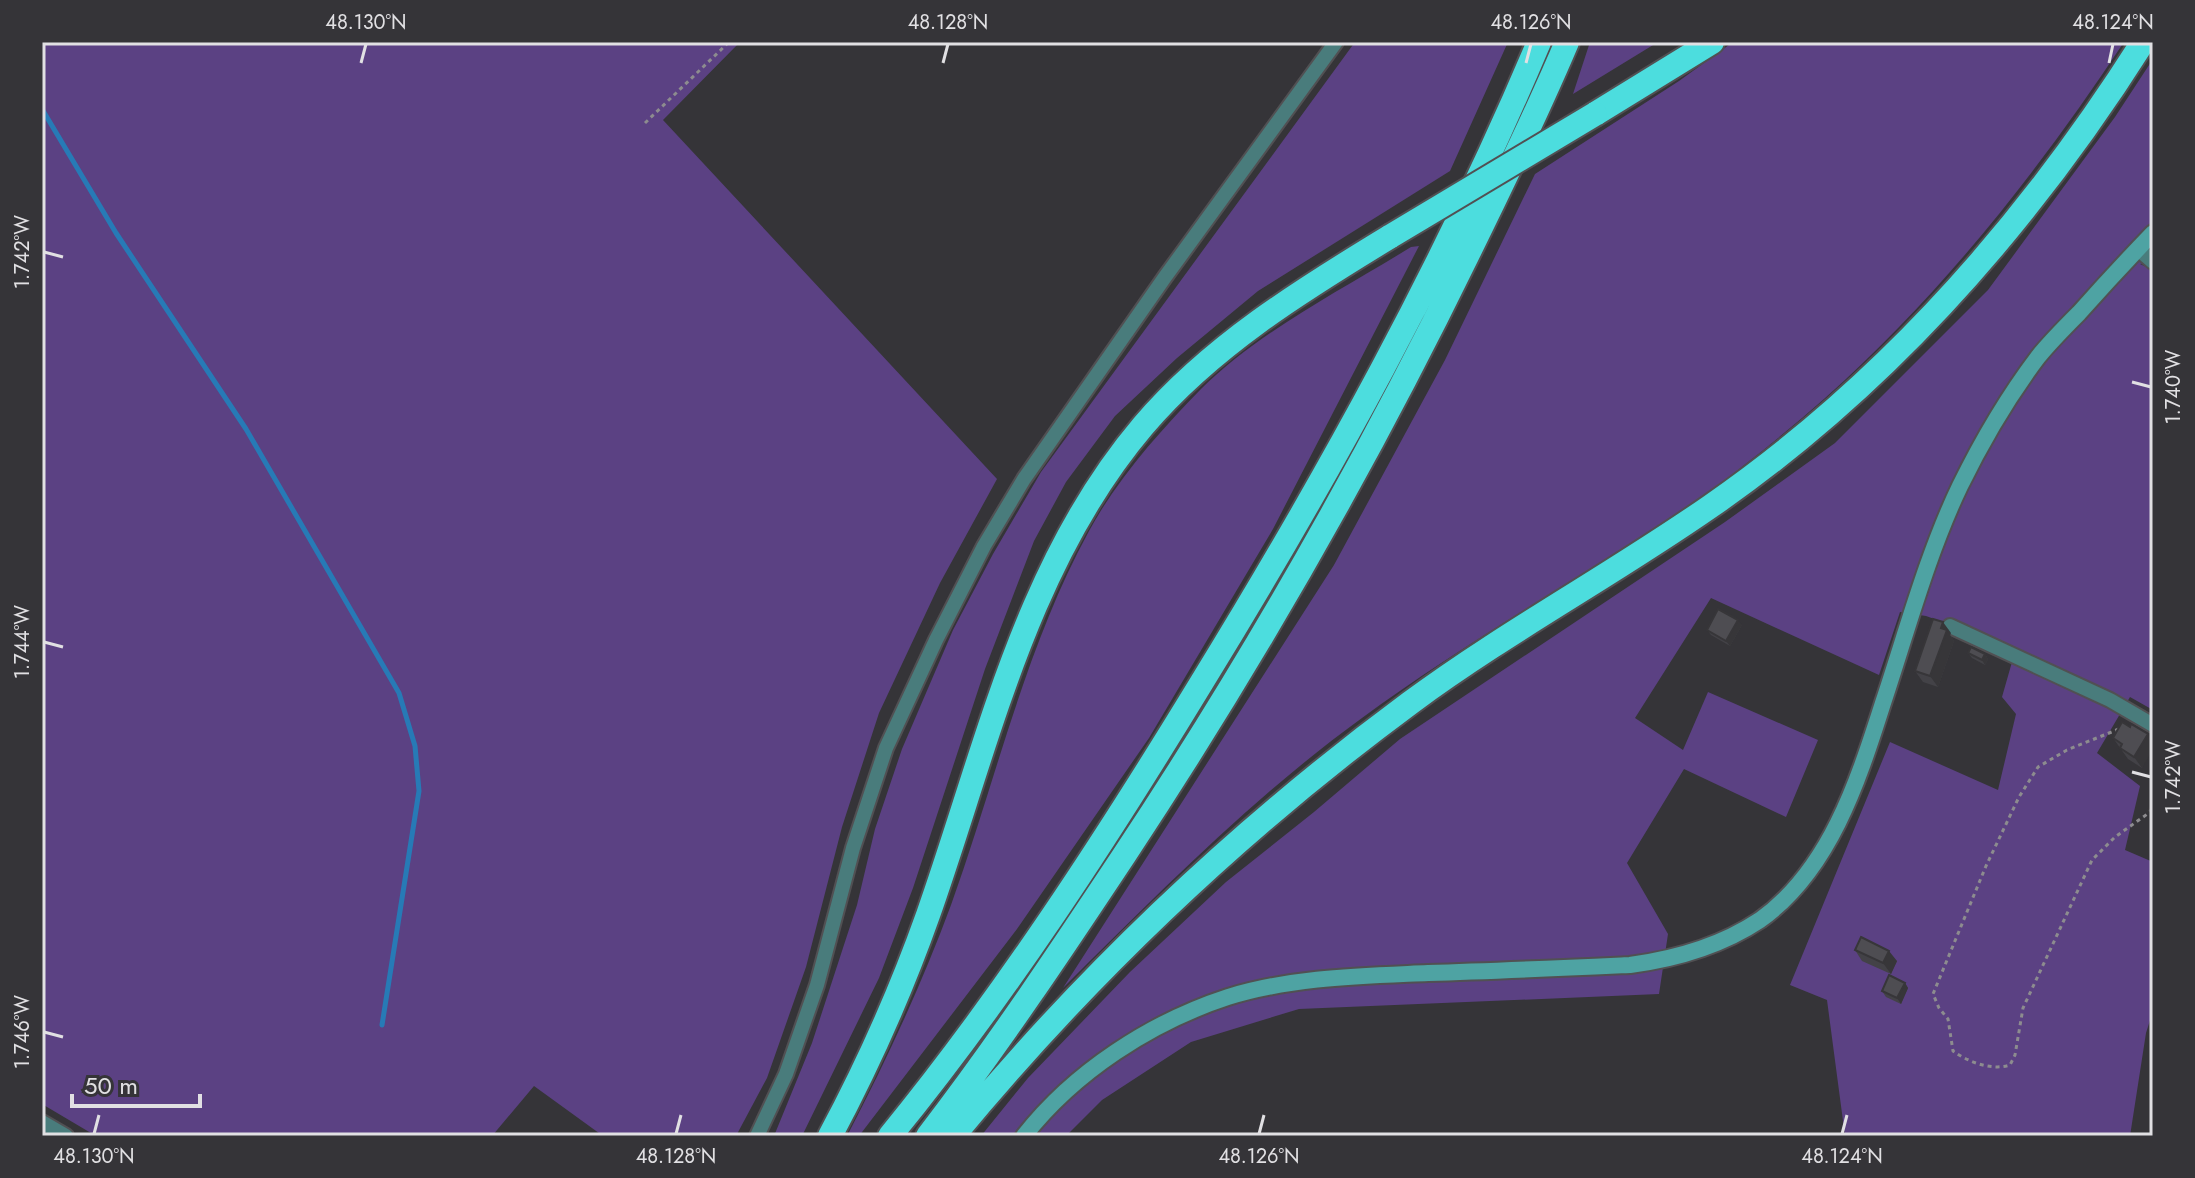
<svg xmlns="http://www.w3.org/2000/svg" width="2195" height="1178" font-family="Jost,sans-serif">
<rect width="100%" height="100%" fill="#353438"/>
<!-- green -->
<path fill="#5b4183" d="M42 42H740L663 120 997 479 940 583 879 713 842 827 806 967 767 1078 736 1136H603L534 1086 492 1136H96L42 1104Z
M1355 42H1508L1450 171 1258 291 1177 358 1115 416 1066 482 1034 541 985 669 913 888 879 978 802 1136H774L812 1043 857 905 875 829 902 749 953 630 993 554 1041 472Z
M1590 42H1658L1573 94Z
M1733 42H2124C2038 172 1941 295 1824 399 1788 431 1750 461 1712 490 1687 509 1660 524 1634 541 1543 600 1449 654 1362 718 1253 797 1158 894 1063 988L1334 565 1445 360 1535 174 1679 81Z
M2153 59V262L2140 264 2153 270V710L2130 697 2097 753 2140 786 2125 850 2153 862V1011L2146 1033 2130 1136H1845L1827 1000 1790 985 1890 742 1998 790 2016 714 2002 697 2016 648 1926 616 1900 612 1879 675 1711 598 1635 718 1683 750 1708 692 1818 740 1786 817 1684 769 1627 863 1668 934 1659 994 1299 1009 1191 1042 1102 1100 1066 1136H981L1028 1078 1130 972 1226 882 1314 812 1400 739 1725 522 1835 443 1988 290 2115 117Z
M1419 246 1273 529 1149 738 1017 929 859 1136H847C886 1061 922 984 951 905 996 780 1025 648 1089 531 1117 479 1160 431 1201 389 1261 330 1340 291 1411 247Z"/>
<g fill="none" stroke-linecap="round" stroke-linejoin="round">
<!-- stream -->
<path stroke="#277ab6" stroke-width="5" d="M42 109 116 233 246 429 399 693 415 746 419 791 382 1025"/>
<defs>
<path id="street" d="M2138 249 2153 262
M1950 626 2110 700 2153 725
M42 1122 66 1136
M757 1136 786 1074 817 985 853 848 886 748 936 640 984 546 1024 479 1165 277 1336 42"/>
<path id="secondary" d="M1024 1136C1074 1072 1151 1022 1228 997 1292 977 1362 976 1428 973 1495 971 1562 968 1630 965 1675 959 1721 946 1760 920 1830 870 1858 781 1883 703 1907 631 1927 555 1960 486 1982 441 2007 398 2038 357 2050 342 2065 327 2079 313 2103 286 2128 259 2153 233"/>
<path id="highway" d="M1595 114 1712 42
M830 1136C868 1065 901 991 928 915 987 748 1025 565 1143 426 1211 346 1302 290 1391 236
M890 1136C1006 994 1107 838 1202 682 1328 477 1445 265 1539 42
M928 1136C998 1045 1062 949 1125 854 1252 662 1366 463 1467 256 1502 185 1536 115 1567 42
M953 1136C1087 974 1241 828 1410 703 1506 632 1612 575 1711 506 1887 384 2029 222 2143 42"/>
</defs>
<!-- street casing -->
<use href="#street" stroke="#515053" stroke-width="18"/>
<!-- secondary casing -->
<use href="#secondary" stroke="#515053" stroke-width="20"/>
<!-- highway casing -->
<use href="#highway" stroke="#515053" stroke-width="28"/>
<!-- path -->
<path stroke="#8d8c8f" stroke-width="3" stroke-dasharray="4 4" stroke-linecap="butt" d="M645 123 729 42
M2119 729 2067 750 2038 767 2019 797 1986 866 1933 994 1939 1008 1948 1019 1953 1051C1968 1062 1992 1071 2010 1065L2015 1055 2023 1008 2092 860 2115 837 2153 810"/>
<!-- street -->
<use href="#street" stroke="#497c7c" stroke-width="14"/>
<!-- secondary -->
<use href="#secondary" stroke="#4ea3a3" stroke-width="16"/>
<!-- highway -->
<use href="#highway" stroke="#4cddde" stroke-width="24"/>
<defs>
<path id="highway-bridge" d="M1391 236 1595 114"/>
</defs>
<!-- highway-bridge casing -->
<use href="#highway-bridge" stroke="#515053" stroke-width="28" stroke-linecap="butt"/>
<!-- highway-bridge -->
<use href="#highway-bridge" stroke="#4cddde" stroke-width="24"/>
</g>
<!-- wall -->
<path fill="#434247" d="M1742 625 1730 646 1711 635 1707 630Z
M1951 633 1950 635 1954 641 1938 687 1923 682 1915 671Z
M1968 653 1985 654 1988 659 1985 665 1972 658Z
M2113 738 2153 742 2142 768 2128 759Z
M1855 950 1897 961 1891 974 1862 961Z
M1905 983 1908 988 1901 1004 1886 997 1882 991Z"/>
<!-- shaded-wall -->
<path fill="#373639" d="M1738 620 1742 625 1730 646 1726 641Z
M1943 622 1951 633 1950 635 1954 641 1938 687 1930 676Z
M1985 654 1988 659 1985 665 1982 660Z
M2148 734 2153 742V749L2142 768 2134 757Z
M1889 951 1897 961 1891 974 1883 963Z
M1905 983 1908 988 1901 1004 1897 998Z"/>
<!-- building -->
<path fill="#4e4d52" stroke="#373639" stroke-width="2" d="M1718 609 1738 620 1726 641 1707 630Z
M1933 619 1943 622 1941 628 1947 630 1930 676 1915 671Z
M1971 647 1985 654 1982 660 1968 653Z
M2122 722 2130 727 2131 724 2148 734 2134 757 2120 748 2122 744 2113 738Z
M2153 803V816L2147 811Z
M1861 937 1889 951 1883 963 1855 950Z
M1889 975 1905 983 1897 998 1882 991Z"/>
<!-- ticks -->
<path fill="none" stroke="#e1e0e3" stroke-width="3" d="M361 63 366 44M943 63 948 44M1526 63 1531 44M2109 63 2113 44M44 252 63 257M2132 382 2151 387M44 642 63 647M2132 772 2151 777M44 1032 63 1037M94 1134 99 1115M676 1134 681 1115M1259 1134 1264 1115M1842 1134 1847 1115"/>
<!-- border -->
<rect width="2195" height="1178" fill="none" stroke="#353438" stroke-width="88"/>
<!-- scale -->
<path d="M72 1094v12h128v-12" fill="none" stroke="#e1e0e3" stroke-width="4"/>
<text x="84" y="1094" font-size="24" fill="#e1e0e3" stroke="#353438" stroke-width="6" paint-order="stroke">50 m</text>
<rect x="44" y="44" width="2107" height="1090" fill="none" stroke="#e1e0e3" stroke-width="3"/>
<g font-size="20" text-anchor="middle" fill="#e1e0e3">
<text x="366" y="29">48.130°N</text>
<text x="948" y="29">48.128°N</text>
<text x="1531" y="29">48.126°N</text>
<text x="2113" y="29">48.124°N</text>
<text transform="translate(22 252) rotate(-90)" y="7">1.742°W</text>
<text transform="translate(2173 387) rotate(-90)" y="7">1.740°W</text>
<text transform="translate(22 642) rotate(-90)" y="7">1.744°W</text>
<text transform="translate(2173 777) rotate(-90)" y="7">1.742°W</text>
<text transform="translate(22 1032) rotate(-90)" y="7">1.746°W</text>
<text x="94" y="1163">48.130°N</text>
<text x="676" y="1163">48.128°N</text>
<text x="1259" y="1163">48.126°N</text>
<text x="1842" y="1163">48.124°N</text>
</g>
</svg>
